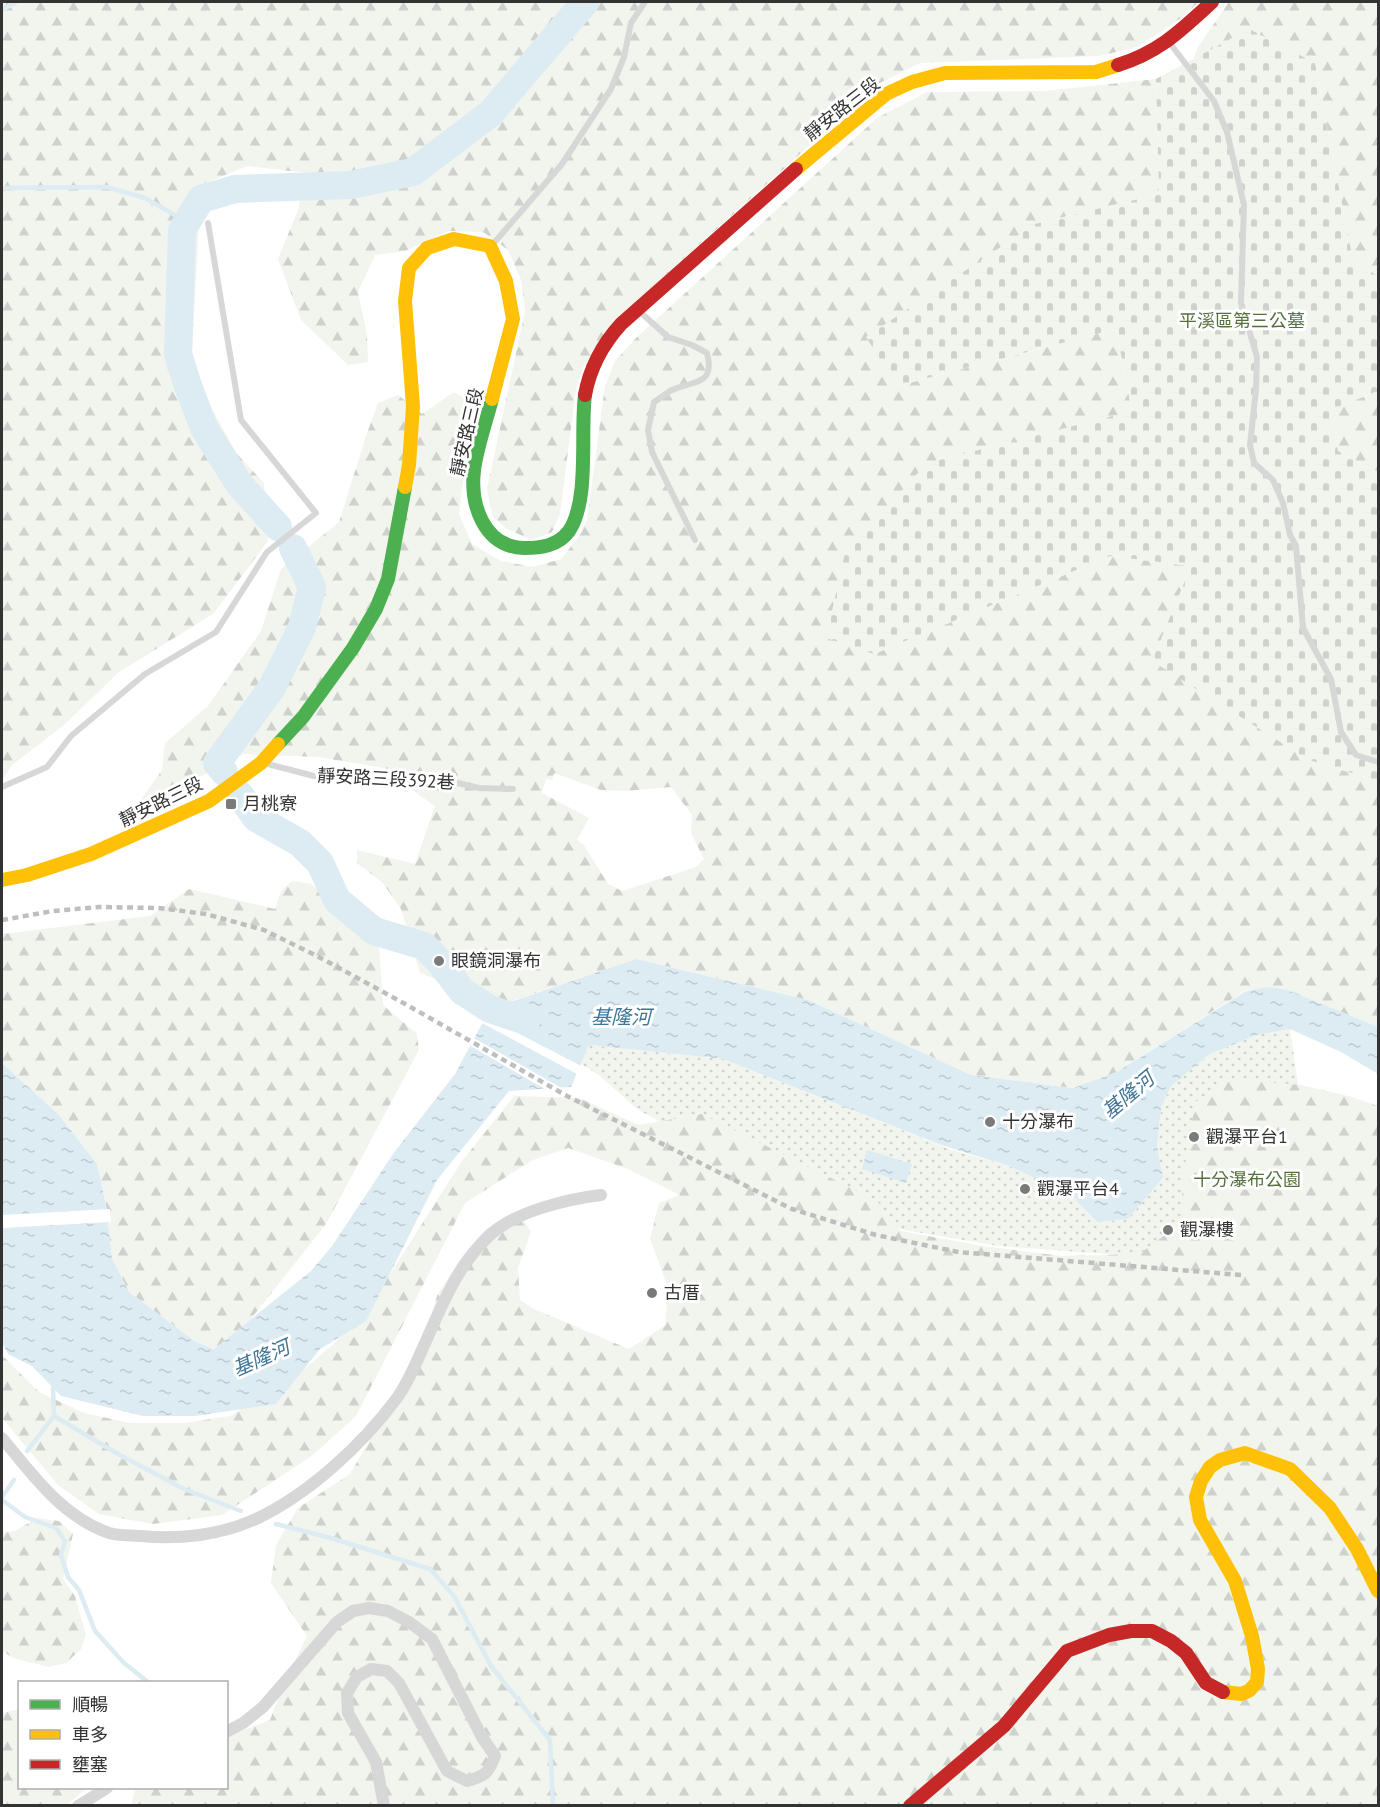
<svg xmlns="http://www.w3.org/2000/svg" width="1380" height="1807" font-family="'PT Sans','Noto Sans TC',sans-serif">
<defs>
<pattern id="grass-dots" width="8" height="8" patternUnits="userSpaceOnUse" patternTransform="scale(1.5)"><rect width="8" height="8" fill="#f1f5ed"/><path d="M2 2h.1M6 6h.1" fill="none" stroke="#cfd2cc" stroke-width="1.8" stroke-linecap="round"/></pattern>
<pattern id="forest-firs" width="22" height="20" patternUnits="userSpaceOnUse" patternTransform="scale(1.5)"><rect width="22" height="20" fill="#f1f5ed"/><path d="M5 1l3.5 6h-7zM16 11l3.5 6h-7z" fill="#cfd2cc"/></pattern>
<pattern id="cemetery-stones" width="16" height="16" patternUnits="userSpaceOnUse" patternTransform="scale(1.5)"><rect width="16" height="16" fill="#f1f5ed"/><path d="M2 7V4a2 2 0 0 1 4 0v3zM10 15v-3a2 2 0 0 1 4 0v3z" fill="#cfd2cc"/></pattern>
<pattern id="water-ripples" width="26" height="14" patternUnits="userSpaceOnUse" patternTransform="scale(1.5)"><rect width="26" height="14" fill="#ddebf3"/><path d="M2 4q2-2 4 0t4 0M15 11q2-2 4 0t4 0" fill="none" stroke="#becad1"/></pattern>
</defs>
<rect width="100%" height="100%" fill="#fff"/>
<!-- grass -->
<path fill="url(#grass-dots)" d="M1290 1029 1300 1099 1216 1262 999 1246 904 1230 797 1199 637 1109 599 1075 581 1064 589 1045 723 1059 952 1150 1009 1166 1072 1196 1097 1222 1128 1219 1163 1178 1157 1145 1161 1108 1171 1086 1210 1054 1257 1035Z"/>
<!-- forest -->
<path fill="url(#forest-firs)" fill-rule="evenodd" d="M2 2H1198L1183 17 1137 47 1099 56 920 63 878 84 613 322 583 367 576 389 560 514 552 532 532 540 507 529 493 517 487 489 525 311 521 280 508 250 483 232 448 231 405 251 375 255 358 292 367 335 368 362 348 365 301 320 278 259 298 210 306 173 247 166 201 185 191 372 237 454 264 483 268 541 213 614 119 672 63 726 12 765 2 781Z
M1229 2H1378V276L1353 261 1315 63 1194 58 1198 47Z
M1156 79 1159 194 1035 224 898 386 1116 329 1132 412 927 463 874 654 1110 556 1191 566 1309 760 1378 781V1027L1288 990H1246L1117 1072 1073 1088 971 1075 808 1000 636 959 500 1005 420 973 401 909 383 883 357 863V850L415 864 435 806 379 767 317 757 243 754 131 814 162 770 165 743 208 706 261 631 281 569 339 522 366 436 378 403 398 395 422 414 454 392 472 403 459 514 472 544 501 561 533 567 561 559 577 539 587 520 605 386 615 361 636 338 877 118 927 92 1045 91ZM554 773 601 790 626 791 671 787 692 815 691 833 704 859 696 867 622 891 608 884 583 844 577 840 589 818 542 793 546 779 552 780Z
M1378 391V472L1338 451 1330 410Z
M292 881 311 884 379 944 383 1005 417 1034 419 1050 326 1224 250 1320 215 1349 196 1342 129 1292 112 1258 106 1205 97 1164 59 1115 2 1063V934L150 916 189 889 275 909 281 891Z
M1231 1079 1301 1085 1352 1097 1378 1106V1805H131L136 1788H226L227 1736 270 1720 284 1684 307 1636 271 1583 276 1545 298 1508 350 1474 392 1402 426 1333 437 1296 460 1259 485 1230 518 1211 531 1232 518 1268 520 1300 534 1309 629 1349 666 1325 667 1285 650 1239 659 1203 680 1195 628 1169 568 1148 533 1160 465 1203 356 1416 313 1455 222 1515 153 1524 99 1514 58 1485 2 1418V1355L39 1392 84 1413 130 1423H185L230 1416 301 1372 336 1342 378 1293 462 1161 514 1096 579 1098 639 1125 702 1114 877 1201 901 1231 982 1246 1062 1256 1139 1254 1180 1224 1184 1171 1195 1102Z
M37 1518 59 1521 73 1534 63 1579 75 1596 86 1635 81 1649 66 1663 49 1667 13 1658 2 1651V1533L15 1531Z
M19 1709 20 1788H87L67 1805H2V1713Z"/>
<!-- cemetery -->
<path fill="url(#cemetery-stones)" d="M1249 29 1315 63 1353 261 1378 276V391L1330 410 1338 451 1378 472V781L1309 760 1152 661 1191 566 1110 556 874 654 826 638 845 553 927 463 1132 411 1116 329 897 386 866 337 1035 224 1159 194 1156 79Z"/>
<!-- water -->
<path fill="url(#water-ripples)" d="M636 959 808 1000 971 1075 1073 1088 1117 1072 1246 991 1268 987 1288 990 1378 1027V1074L1341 1052 1290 1029 1257 1035 1210 1054 1171 1086 1161 1108 1157 1145 1163 1178 1128 1219 1097 1222 1072 1196 1009 1166 941 1145 723 1059 589 1045 571 1087 509 1091 437 1180 366 1321 320 1349 276 1404 195 1416H143L61 1396 32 1366 8 1354 2 1343V1063L59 1115 97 1164 106 1205 112 1258 129 1292 196 1342 214 1349 311 1271 332 1246 393 1154 455 1074 490 1009Z
M867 1150 912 1164 906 1183 862 1169Z"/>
<!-- pier -->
<path fill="#fff" d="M483 1015 583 1067 579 1075 480 1022Z
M472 1037 565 1090 550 1092 467 1044Z
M110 1209 111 1222 2 1228V1215Z"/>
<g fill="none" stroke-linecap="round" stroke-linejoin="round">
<!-- stream -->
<path stroke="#ddebf3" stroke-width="4.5" d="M2 10 16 2
M2 188 107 187 145 198 187 222
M54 1416 118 1454 184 1489 241 1511
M27 1451 54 1416 53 1388 56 1383
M2 1497 14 1480
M2 1500 25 1517 56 1528 65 1541 61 1555 68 1577 79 1590 95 1631 124 1663 148 1682
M276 1524 331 1538 430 1569 454 1596 491 1666 550 1740 553 1806"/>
<!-- river -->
<path stroke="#ddebf3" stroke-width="28" d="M278 527 239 484 204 428 187 383 178 354 182 230 201 199 235 189 351 185 413 172 491 113 585 2
M224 772 217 763 271 689 302 627 312 587 293 548
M240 795 256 818 300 843 320 863 337 900 374 931 424 946 439 961 462 991 490 1009 526 1021"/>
<!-- lane -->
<path stroke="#d7d7d7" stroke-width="6" d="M1169 42 1214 101 1227 132 1244 205 1241 303 1257 357 1256 389 1250 445 1254 463 1273 480 1283 503 1290 535 1296 546 1303 628 1331 679 1341 732 1356 755 1378 762
M493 244 562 164 611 89 624 57 631 23 645 2
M639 311 668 337 692 345 707 353C716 387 691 380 670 391 665 394 659 399 654 402L648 430 652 452 695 540
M264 763 314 776 391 781 445 780 479 788 513 789
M2 787 47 767 71 736 145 674 216 632 267 552 316 513 241 420 208 223"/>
<!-- street -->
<path stroke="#d7d7d7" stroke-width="12" d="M2 1438C32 1474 62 1517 109 1533 119 1536 131 1535 141 1536 179 1540 221 1535 256 1519 309 1494 362 1445 397 1398 407 1384 415 1366 422 1350 441 1308 456 1266 491 1234 517 1211 568 1199 601 1195
M226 1732 243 1723 263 1707 337 1622 353 1611 369 1608 388 1611 409 1622 432 1639 482 1737 495 1756C488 1774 485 1776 467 1781L447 1771 399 1683 387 1671 371 1669 357 1677 347 1693 348 1713 376 1762 384 1806
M78 1806 107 1788"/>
<!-- fast -->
<path stroke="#4caf50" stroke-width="14" d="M492 399C486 422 477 447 474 470 470 505 484 547 524 548 541 548 558 546 569 531 590 500 580 432 585 395
M278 744 303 717 353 648 376 609 388 579 405 487"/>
<!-- slow -->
<path stroke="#ffc107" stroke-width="14" d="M796 169 886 94 912 82 945 73 1096 72 1118 65
M405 487 409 465 413 406 405 301 409 268 427 248 454 239 490 246 506 281 513 319 492 399
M2 880 27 875 91 854 209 801 261 763 278 744
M1223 1692 1242 1694 1250 1690 1257 1682 1258 1669 1252 1636 1235 1581 1200 1520 1196 1497 1201 1481 1210 1467 1220 1460 1245 1453 1290 1469 1330 1508 1357 1549 1378 1591"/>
<!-- jam -->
<path stroke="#c62828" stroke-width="14" d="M1118 65C1160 52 1181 30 1212 2
M585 395C590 367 602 345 621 324L796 169
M910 1806 1004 1726 1067 1651 1109 1635 1131 1631H1152L1171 1641 1186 1653 1206 1683 1223 1692"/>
<!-- rail -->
<path stroke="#bebebe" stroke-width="4.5" stroke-dasharray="6 4.5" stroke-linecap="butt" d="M2 920 53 911 99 907 159 908 206 914 264 930 317 956 407 1005 567 1096 792 1209 876 1235 958 1252 1241 1275"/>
</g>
<!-- markers -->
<g fill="#7a7a7a" stroke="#fff" stroke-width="2">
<rect x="225" y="798" width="12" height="12" rx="3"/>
<circle cx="439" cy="961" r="6"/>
<circle cx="990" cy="1122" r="6"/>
<circle cx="1194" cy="1137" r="6"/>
<circle cx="1025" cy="1189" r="6"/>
<circle cx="1168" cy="1230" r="6"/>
<circle cx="652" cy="1293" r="6"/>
</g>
<g text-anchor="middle" stroke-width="6" stroke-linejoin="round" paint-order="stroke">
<!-- street labels -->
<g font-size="18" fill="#333" stroke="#fff">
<text transform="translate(842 109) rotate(-38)" y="6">靜安路三段</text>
<text transform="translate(467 432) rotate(-77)" y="6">靜安路三段</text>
<text transform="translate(386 779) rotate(3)" y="6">靜安路三段392巷</text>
<text transform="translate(161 802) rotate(-26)" y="6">靜安路三段</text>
</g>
<!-- park labels -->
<g font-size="18" fill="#56703f" stroke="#fff">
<text x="1242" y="327">平溪區第三公墓</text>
<text x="1247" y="1186">十分瀑布公園</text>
</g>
<!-- poi labels -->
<g font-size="18" fill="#333" stroke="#fff" text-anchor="start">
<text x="243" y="810">月桃寮</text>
<text x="451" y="967">眼鏡洞瀑布</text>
<text x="1002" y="1128">十分瀑布</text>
<text x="1206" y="1143">觀瀑平台1</text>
<text x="1037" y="1195">觀瀑平台4</text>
<text x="1180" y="1236">觀瀑樓</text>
<text x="664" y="1299">古厝</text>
</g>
<!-- water labels -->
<g font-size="20" font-style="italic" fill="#3f7597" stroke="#fff">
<text x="621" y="1024">基隆河</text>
<text transform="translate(1128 1095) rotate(-40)" y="7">基隆河</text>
<text transform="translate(261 1358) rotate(-24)" y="7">基隆河</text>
</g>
</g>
<!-- border -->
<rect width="1380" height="1807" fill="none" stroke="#333333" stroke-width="6"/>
<!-- legend -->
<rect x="18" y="1681" width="210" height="108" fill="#ffffff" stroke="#adadad" stroke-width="1.5"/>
<rect x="30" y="1700" width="30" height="9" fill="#4caf50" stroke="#adadad" stroke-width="1.5"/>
<text x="72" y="1711" font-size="18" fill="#333333">順暢</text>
<rect x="30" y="1730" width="30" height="9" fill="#ffc107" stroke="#adadad" stroke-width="1.5"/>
<text x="72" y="1741" font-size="18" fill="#333333">車多</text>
<rect x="30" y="1760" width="30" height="9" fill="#c62828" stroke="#adadad" stroke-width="1.5"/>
<text x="72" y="1771" font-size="18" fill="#333333">壅塞</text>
</svg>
